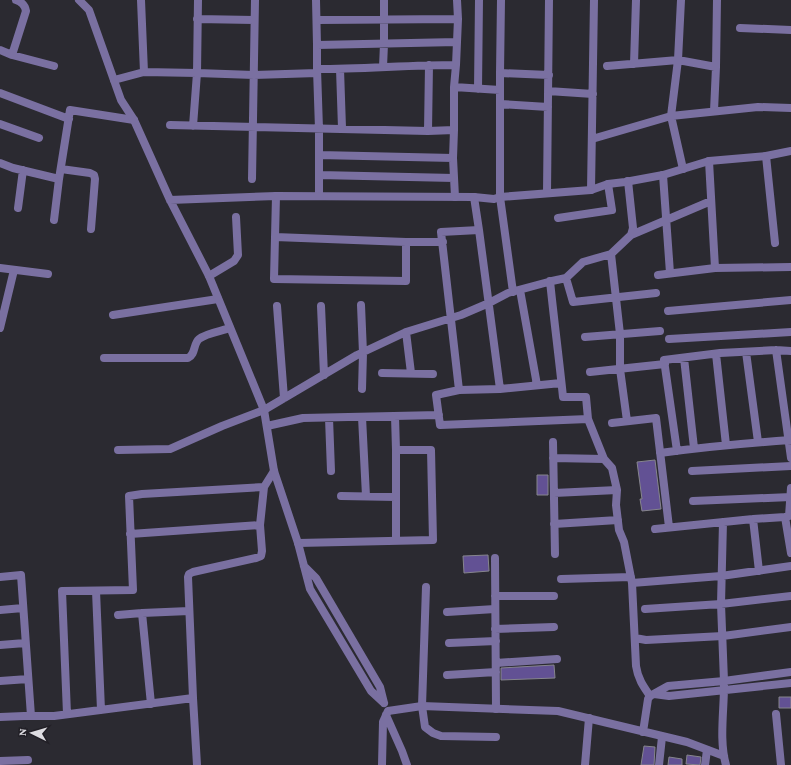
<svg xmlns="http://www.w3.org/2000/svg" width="791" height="765" font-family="'Crimson Pro',serif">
<rect width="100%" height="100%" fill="#2b2a31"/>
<!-- building -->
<path fill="#625194" stroke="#86858d" d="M655 460 661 509 642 511 640 499H642L637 462Z
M537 475H548V495H537Z
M488 555 489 571 464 573 463 556Z
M554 665 555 678 501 680V668Z
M779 697H791V708H779Z
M644 746 655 747 654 765H641Z
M687 755 701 757 700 765 686 764Z
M669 757 682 759V765H668Z"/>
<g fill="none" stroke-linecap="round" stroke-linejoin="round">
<!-- minor -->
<path stroke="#7a70a1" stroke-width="8" d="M141 0 144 72
M316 0 317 45V69L319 129V196
M501 0 500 73V197L513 292
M681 0 678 60 671 116 683 169
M197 19 254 20
M317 20 458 19
M740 28 791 30
M317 45 457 42
M0 50 12 55 54 66
M12 55 26 11C25 5 22 2 16 0
M634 64 636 0
M607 66 678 60 716 67
M383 67 384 44V0
M317 69C363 69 410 65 456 65
M340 69 342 128
M500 73 549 75
M114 80 144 72 197 73 254 75 317 73
M454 87 500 90
M478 89 479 0
M548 91 593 94
M0 93 69 119
M500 104 548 107
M714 111 716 67 717 0
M0 124 39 138
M170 125 428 131 454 130
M193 126 197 73 198 0
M428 131 429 65
M592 139 671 116 758 107 791 108
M319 155 453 158
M766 156 775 243
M709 161 715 268
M0 163 13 168 59 179 70 110 134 120
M61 169 90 173 94 175 95 179 91 229
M319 175 454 178
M663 175 670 273
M252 179 255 0
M591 190 594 0
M547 193 549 0
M455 197 453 158 454 130V87L456 65 458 19 457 0
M474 197 479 230 500 389
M18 208 23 170
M558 218 612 210 608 184
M54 220 59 179
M631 235 711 201
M275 237 406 242V281L274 279 276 196
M406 242H443
M611 254 583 262 566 278 573 302 656 293
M0 268 48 274
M658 275 715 268 791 267
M209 276 234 261 238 255 236 217
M550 281C554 320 559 358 563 397H586L588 419 440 425 436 395 459 390 500 389 561 383
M520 290 537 385
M361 305 363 353 362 389
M277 306 284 398
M321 306 324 375
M668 311 791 300
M113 315 218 299
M0 328 14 270
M406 332 411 373
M585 337 660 331
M669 339 791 332
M776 350 791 458
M746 352 758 442
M716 354 726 445
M104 358H188C196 354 193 344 199 339 206 333 222 331 230 328
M684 358 694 448
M590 372 665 364
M382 373 433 374
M459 390 441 232 479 230
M362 417 366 496
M329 418 331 471
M588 419 604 459 612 468 617 490 616 505 619 530 624 542 632 583 636 666C638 679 643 686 650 696
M627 421 620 369V334L611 254 631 235 633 228 628 181
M612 423 656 418 669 527
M267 426 303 418 439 415
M553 442 555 554
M118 450 170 449 222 426 264 410 357 355 406 332 461 315 489 303 508 293 552 281 566 278
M677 451 664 360 720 353 776 350 791 351
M660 453C704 447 747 443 791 440
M553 458 604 459
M692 471 791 466
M554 493 617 490
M341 496 396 497
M693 501 791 497
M785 517 791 553
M753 519 759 571
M723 522 721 604 724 681
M554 524 618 520
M655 529 753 519 785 517 789 516 791 488
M130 534 260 525
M396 541V450
M298 543 433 540 431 450H396L395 416
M495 558 496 709
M0 577 21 575 31 716
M561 579 631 577
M632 583 721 576 791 566
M426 587 422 706 425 727 433 733 441 736 496 737
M96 591 101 710
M495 596H554
M645 609 721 604 791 596
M0 610 23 608
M447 612 495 609
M118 615 142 613
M495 629 554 627
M635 638 646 640 723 636 791 627
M449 643 496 641
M0 645 25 643
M496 663 557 659
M447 675 496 672
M0 681 28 679
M193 698 197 765
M151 704 142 613 189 611
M67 714 62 591 133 590 129 496 142 494 264 487
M776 714 781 765
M0 717 24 716H54L193 698 188 577 189 574 193 572 256 558 261 556 262 551 260 525 264 487 274 471
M0 761 28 760
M585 765 589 718
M659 765 662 737
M705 765 707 750"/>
<!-- tertiary -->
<path stroke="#7a70a1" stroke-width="8" d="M79 0 89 10 121 100 134 120 170 200 209 276 264 410 274 471 298 543 310 589 371 691 384 703
M170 200 276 196 474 197 494 199 500 197 591 190 608 184 625 182 663 175 709 161 766 156 791 151
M304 566 316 578 380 687 384 703
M724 686C724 711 719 741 726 765
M654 694 669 696 791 683
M386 715 402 751 407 765
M643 732 648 699 650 696 668 686 724 681 791 672
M382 765 383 722 388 711 422 706 558 711 687 742 724 756"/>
</g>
<!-- north arrow -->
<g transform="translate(32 733) rotate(275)" stroke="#222027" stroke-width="3" paint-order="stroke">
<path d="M0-3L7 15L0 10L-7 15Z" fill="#dddce1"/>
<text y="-6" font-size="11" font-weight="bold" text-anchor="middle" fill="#dddce1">N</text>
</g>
</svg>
